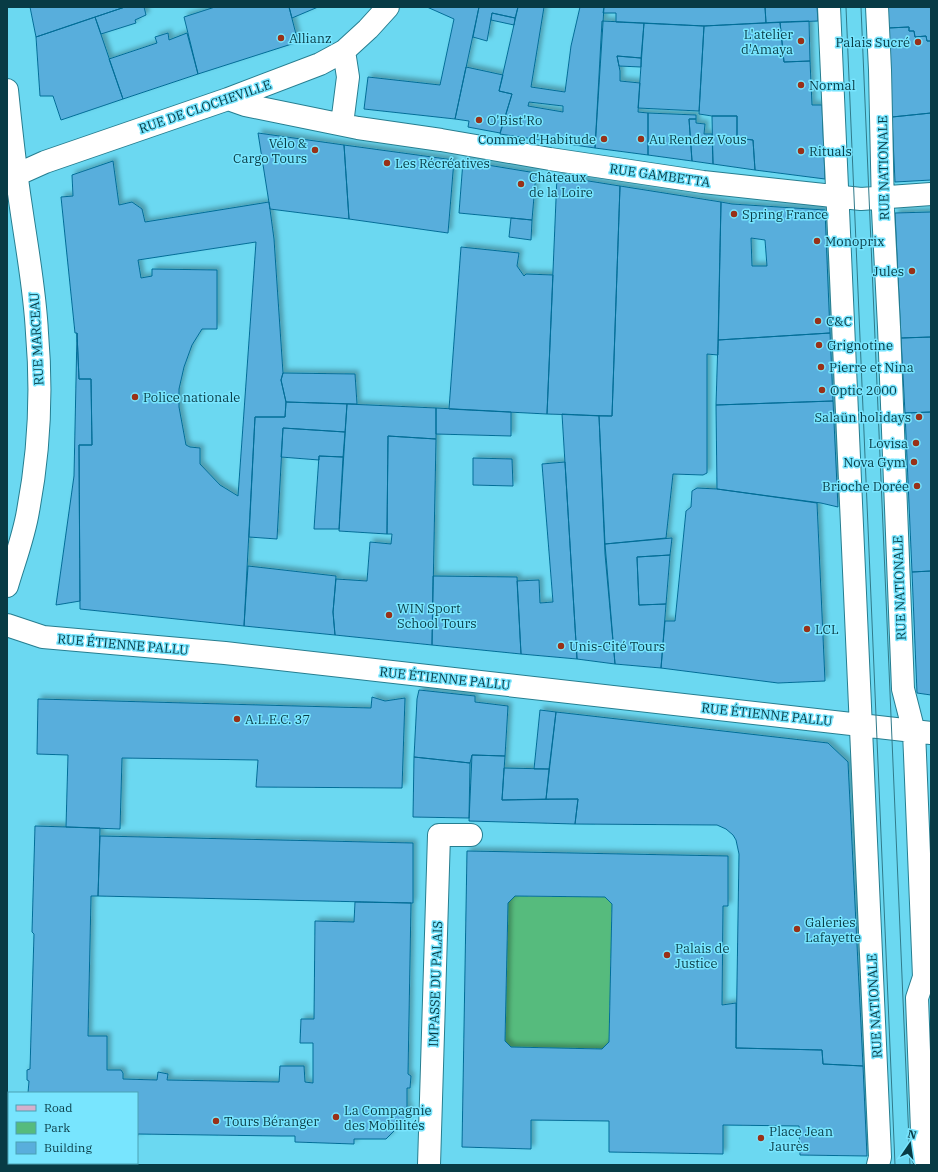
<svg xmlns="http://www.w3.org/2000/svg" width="938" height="1172" font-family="'IBM Plex Serif',serif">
<defs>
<filter id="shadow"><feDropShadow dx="3.5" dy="-3.5" stdDeviation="2" flood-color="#0004"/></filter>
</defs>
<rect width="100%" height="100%" fill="#6bd8f1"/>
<!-- green -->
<path fill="#56bb7d" d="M515 896 605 897 612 904 609 1042 602 1049 511 1047 505 1041 508 903Z"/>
<!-- building -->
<path fill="#59aedc" stroke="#046e98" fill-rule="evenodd" filter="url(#shadow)" d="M30 7H125L36 37Z
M125 7H144L146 15 135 20 136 23 101 34 95 17Z
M215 7H289L298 42 198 74 184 17Z
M289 7H318L292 18Z
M427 7H479L455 119 364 109 368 77 440 85 454 19Z
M479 7H518L515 18 492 13 487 41 473 37Z
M518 7H544L531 87 565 92 571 46 580 7H604L595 148 500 134 512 94 499 91ZM529 102 563 106V112L528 106Z
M604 7H765L766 23 704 26 616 22V13H603Z
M765 7H817L818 21 766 23Z
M887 7H931V41H927L926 36 915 37 914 31H909V27L888 28Z
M492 13 515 18 514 25 491 20Z
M95 17 123 99 61 120 53 96H40L36 37Z
M602 21 644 23 641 58 617 56 620 71V81L640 83 638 112 648 113V155L595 148Z
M809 21 810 61 784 62 780 22Z
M780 22 784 62 810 61 812 105H822L825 179 755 170 753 140 737 138V116H712L699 114 704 26Z
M644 23 704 26 699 111 638 108Z
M909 27V31H914L915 37 926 36 927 41H931V113L892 117 888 28Z
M168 33 169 40 187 33 198 74 123 99 109 59 157 43 155 37Z
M617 56 641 58V67L619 66Z
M466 67 503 75 499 91 512 94 500 133 468 127 469 121 455 119Z
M648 113 696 115V119H689L692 161 648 155Z
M931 113V180L895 182 892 117Z
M712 116H737V138L753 140 755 170 713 164Z
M689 119H696V123L705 124 704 134H712L713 164 692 161Z
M258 133 344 145 349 219 270 209Z
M344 145 454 160 448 233 349 219Z
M113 161 119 205 132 202 142 209 145 222 269 202 274 239 283 373 281 380 286 402 285 417H255L244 626 80 609 79 445H92L91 379H79L77 333H75L61 197 73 196 72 175ZM256 242 238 496 220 485 200 464V448L190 447 186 445 179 407V389L184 367 192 345 202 329H217V270L152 269V276L141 278 138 260Z
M463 161 536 173 532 220 459 213Z
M557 176 620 186 612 416 547 414Z
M620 186 721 202 718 355 707 354V473L703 475 673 474 666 538 605 544 599 416H612Z
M721 202 732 204 825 210 830 333 718 340ZM751 238 765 240 767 266H752Z
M931 212V337L901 338 895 213Z
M511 218 532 220 531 240 509 237Z
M461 247 519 253 517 266 524 276 526 274 553 275 547 414 449 409Z
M77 333 79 379H91L92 445H79L80 601 56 605 74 476Z
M830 333 833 401 716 405 718 340Z
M931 337V412L905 413 901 338Z
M283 373 355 374 357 404 286 402 281 380Z
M833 401 838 507 821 503 717 489 716 405Z
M286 402 347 404 345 432 283 428 277 539 249 537 255 417H285Z
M347 404 436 408V439L388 436 387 534 339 531Z
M436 408 511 412V436L436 434Z
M931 412V571L912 572 905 413Z
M562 414 599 416 605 554 615 664 577 659Z
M283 428 345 432 343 457 319 456V460L281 457Z
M388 436 436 439 432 645 335 635 333 612 336 579 367 581 370 542 391 544 392 534H387Z
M319 456 343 457 339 529H314Z
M473 458 512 459 513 486 473 485Z
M565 462 577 659 521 654 517 581 539 580 540 603 553 602 542 464Z
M697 488 717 489 817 503 825 681 778 683 661 668 665 621H675L686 511 691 507 692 491Z
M672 538 670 555 637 557 639 605 666 604 661 668 615 664 605 544Z
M670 555 666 604 639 605 637 557Z
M248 566 336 576 333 612 335 635 244 626Z
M931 571V695L917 693 912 572Z
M433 576 517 577 521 654 432 645Z
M419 690 475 696V702L508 706 505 756 472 755 470 763 414 757 417 699Z
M372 697 385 701 405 698 402 788 256 787 258 760 122 758 120 829 66 827 68 755 37 754 38 699 371 708Z
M540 710 556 712 549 769H534Z
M556 712 828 743 848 762 863 1066 823 1064 822 1050 736 1048 739 854 736 840 733 835 726 829 717 825 575 824 578 799H546Z
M472 755 505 756 502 800 578 799 575 824 469 821Z
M414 757 470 763 469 818 413 817Z
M504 768 549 769 546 799 502 800Z
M35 826 100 828 98 896H91L88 1036H107V1070H121L123 1073V1079L157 1080 158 1072 168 1074 167 1080 279 1082 280 1066H304L305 1082 313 1083V1043H300L301 1019H314L315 921 354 922 355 902 411 903 408 1074 411 1076 410 1088H407V1107H409V1116L386 1139H354V1144L295 1142V1136H281L138 1134 137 1139V1093H28L29 1081 27 1080V1070L30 1069 34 934 32 932Z
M100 836 413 843V903L98 896Z
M467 851 728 856V906H723L722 1005 736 1003V1048L822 1050 823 1064 863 1066 867 1156 800 1155 799 1126 723 1125V1154L609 1152V1121L531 1120V1149L462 1147ZM515 896 605 897 612 904 609 1042 602 1049 511 1047 505 1041 508 903Z"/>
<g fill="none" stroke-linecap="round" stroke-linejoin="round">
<defs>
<path id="minor" d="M829 7 880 1157 878 1165
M877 7 880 70 883 210 889 327 903 689 914 732 915 755 924 977 917 998 923 1157 928 1165
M7 90C11 129 15 168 21 207 27 249 35 291 37 333 42 391 39 453 28 511 24 536 14 562 7 586
M228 99 245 105 358 128 441 140 550 159 703 182 861 199 931 194
M342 124 348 77 344 51
M7 181 16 175 45 162 228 99 320 64 344 51 368 29 388 7
M7 625 43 637 225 653 931 733
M429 1165 439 835H471"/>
<path id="major" d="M7 1164 44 1165"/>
</defs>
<!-- minor casing -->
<use href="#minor" stroke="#267e90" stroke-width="24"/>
<!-- major casing -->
<use href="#major" stroke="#7a6587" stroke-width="24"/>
<!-- minor -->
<use href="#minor" stroke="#fff" stroke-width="22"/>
<!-- major -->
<use href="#major" stroke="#d4b0cc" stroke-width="22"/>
<!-- tram -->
<path stroke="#307a8a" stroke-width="1" d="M846 7 895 1165
M861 7 910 1165"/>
</g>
<!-- markers -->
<g fill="#993118" stroke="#78e5fe" stroke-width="1.5">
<circle cx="281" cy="38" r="4"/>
<circle cx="801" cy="41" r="4"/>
<circle cx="918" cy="42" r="4"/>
<circle cx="801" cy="85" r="4"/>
<circle cx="479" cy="120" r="4"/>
<circle cx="604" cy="139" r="4"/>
<circle cx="641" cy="139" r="4"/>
<circle cx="315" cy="150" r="4"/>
<circle cx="801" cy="151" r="4"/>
<circle cx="387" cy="163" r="4"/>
<circle cx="521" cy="184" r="4"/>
<circle cx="734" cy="214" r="4"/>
<circle cx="817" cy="241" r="4"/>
<circle cx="912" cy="271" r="4"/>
<circle cx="818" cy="321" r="4"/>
<circle cx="819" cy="345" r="4"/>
<circle cx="821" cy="367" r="4"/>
<circle cx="822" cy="390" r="4"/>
<circle cx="135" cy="397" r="4"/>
<circle cx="919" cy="417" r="4"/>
<circle cx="916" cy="443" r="4"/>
<circle cx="914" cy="462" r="4"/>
<circle cx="917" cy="486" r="4"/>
<circle cx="389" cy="615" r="4"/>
<circle cx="807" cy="629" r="4"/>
<circle cx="561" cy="646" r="4"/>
<circle cx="237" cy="719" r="4"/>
<circle cx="797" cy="929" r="4"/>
<circle cx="667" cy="955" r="4"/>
<circle cx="336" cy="1117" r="4"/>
<circle cx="216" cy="1121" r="4"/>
<circle cx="761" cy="1138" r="4"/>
</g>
<g text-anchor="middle" stroke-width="3" stroke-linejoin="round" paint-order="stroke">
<!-- poi labels -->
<g font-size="13" fill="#083b45" stroke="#78e5fe" text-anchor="start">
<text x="793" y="39" text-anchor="end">L'atelier<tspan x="793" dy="15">d'Amaya</tspan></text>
<text x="289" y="43">Allianz</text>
<text x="910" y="47" text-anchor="end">Palais Sucré</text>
<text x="809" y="90">Normal</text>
<text x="487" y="125">O'Bist'Ro</text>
<text x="596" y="144" text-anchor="end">Comme d'Habitude</text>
<text x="649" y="144">Au Rendez Vous</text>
<text x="307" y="148" text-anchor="end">Vélo &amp;<tspan x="307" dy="15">Cargo Tours</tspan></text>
<text x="809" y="156">Rituals</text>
<text x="395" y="168">Les Récréatives</text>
<text x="529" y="182">Châteaux<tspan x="529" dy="15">de la Loire</tspan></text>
<text x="742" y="219">Spring France</text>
<text x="825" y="246">Monoprix</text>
<text x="904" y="276" text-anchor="end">Jules</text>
<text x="826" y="326">C&amp;C</text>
<text x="827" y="350">Grignotine</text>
<text x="829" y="372">Pierre et Nina</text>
<text x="830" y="395">Optic 2000</text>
<text x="143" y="402">Police nationale</text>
<text x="911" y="422" text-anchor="end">Salaün holidays</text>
<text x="908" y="448" text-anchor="end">Lovisa</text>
<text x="906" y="467" text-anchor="end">Nova Gym</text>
<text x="909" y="491" text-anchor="end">Brioche Dorée</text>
<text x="397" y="613">WIN Sport<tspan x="397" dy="15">School Tours</tspan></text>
<text x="815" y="634">LCL</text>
<text x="569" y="651">Unis-Cité Tours</text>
<text x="245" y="724">A.L.E.C. 37</text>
<text x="805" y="927">Galeries<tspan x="805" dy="15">Lafayette</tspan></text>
<text x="675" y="953">Palais de<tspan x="675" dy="15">Justice</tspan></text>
<text x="344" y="1115">La Compagnie<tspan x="344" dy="15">des Mobilités</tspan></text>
<text x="224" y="1126">Tours Béranger</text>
<text x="769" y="1136">Place Jean<tspan x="769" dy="15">Jaurès</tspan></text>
</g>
<!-- street labels -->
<g font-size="13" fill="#083b45" stroke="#78e5fe">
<text transform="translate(205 106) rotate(-19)" y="5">RUE DE CLOCHEVILLE</text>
<text transform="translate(883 168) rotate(-91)" y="5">RUE NATIONALE</text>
<text transform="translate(660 175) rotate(8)" y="5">RUE GAMBETTA</text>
<text transform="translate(36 339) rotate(-93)" y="5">RUE MARCEAU</text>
<text transform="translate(899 588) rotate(-92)" y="5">RUE NATIONALE</text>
<text transform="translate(123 644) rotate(5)" y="5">RUE ÉTIENNE PALLU</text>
<text transform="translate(445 678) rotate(6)" y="5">RUE ÉTIENNE PALLU</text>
<text transform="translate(767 714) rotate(6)" y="5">RUE ÉTIENNE PALLU</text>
<text transform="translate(435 984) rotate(-88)" y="5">IMPASSE DU PALAIS</text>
<text transform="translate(874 1006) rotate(-93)" y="5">RUE NATIONALE</text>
</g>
</g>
<!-- border -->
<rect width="938" height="1172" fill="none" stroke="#083b45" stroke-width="16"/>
<!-- legend -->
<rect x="8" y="1092" width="130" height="72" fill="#78e5fe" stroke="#4ba1b4"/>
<rect x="16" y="1105" width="20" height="6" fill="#d4b0cc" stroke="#4ba1b4"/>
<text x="44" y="1112" font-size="12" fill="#083b45">Road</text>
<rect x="16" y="1122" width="20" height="12" fill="#56bb7d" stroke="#4ba1b4"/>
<text x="44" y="1132" font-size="12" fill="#083b45">Park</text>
<rect x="16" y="1142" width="20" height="12" fill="#59aedc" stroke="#4ba1b4"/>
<text x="44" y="1152" font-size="12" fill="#083b45">Building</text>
<!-- north arrow -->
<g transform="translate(910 1144) rotate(13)" stroke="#78e5fe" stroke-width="3" paint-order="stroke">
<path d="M0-3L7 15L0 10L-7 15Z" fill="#083b45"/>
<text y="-6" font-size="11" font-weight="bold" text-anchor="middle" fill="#083b45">N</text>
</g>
</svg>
